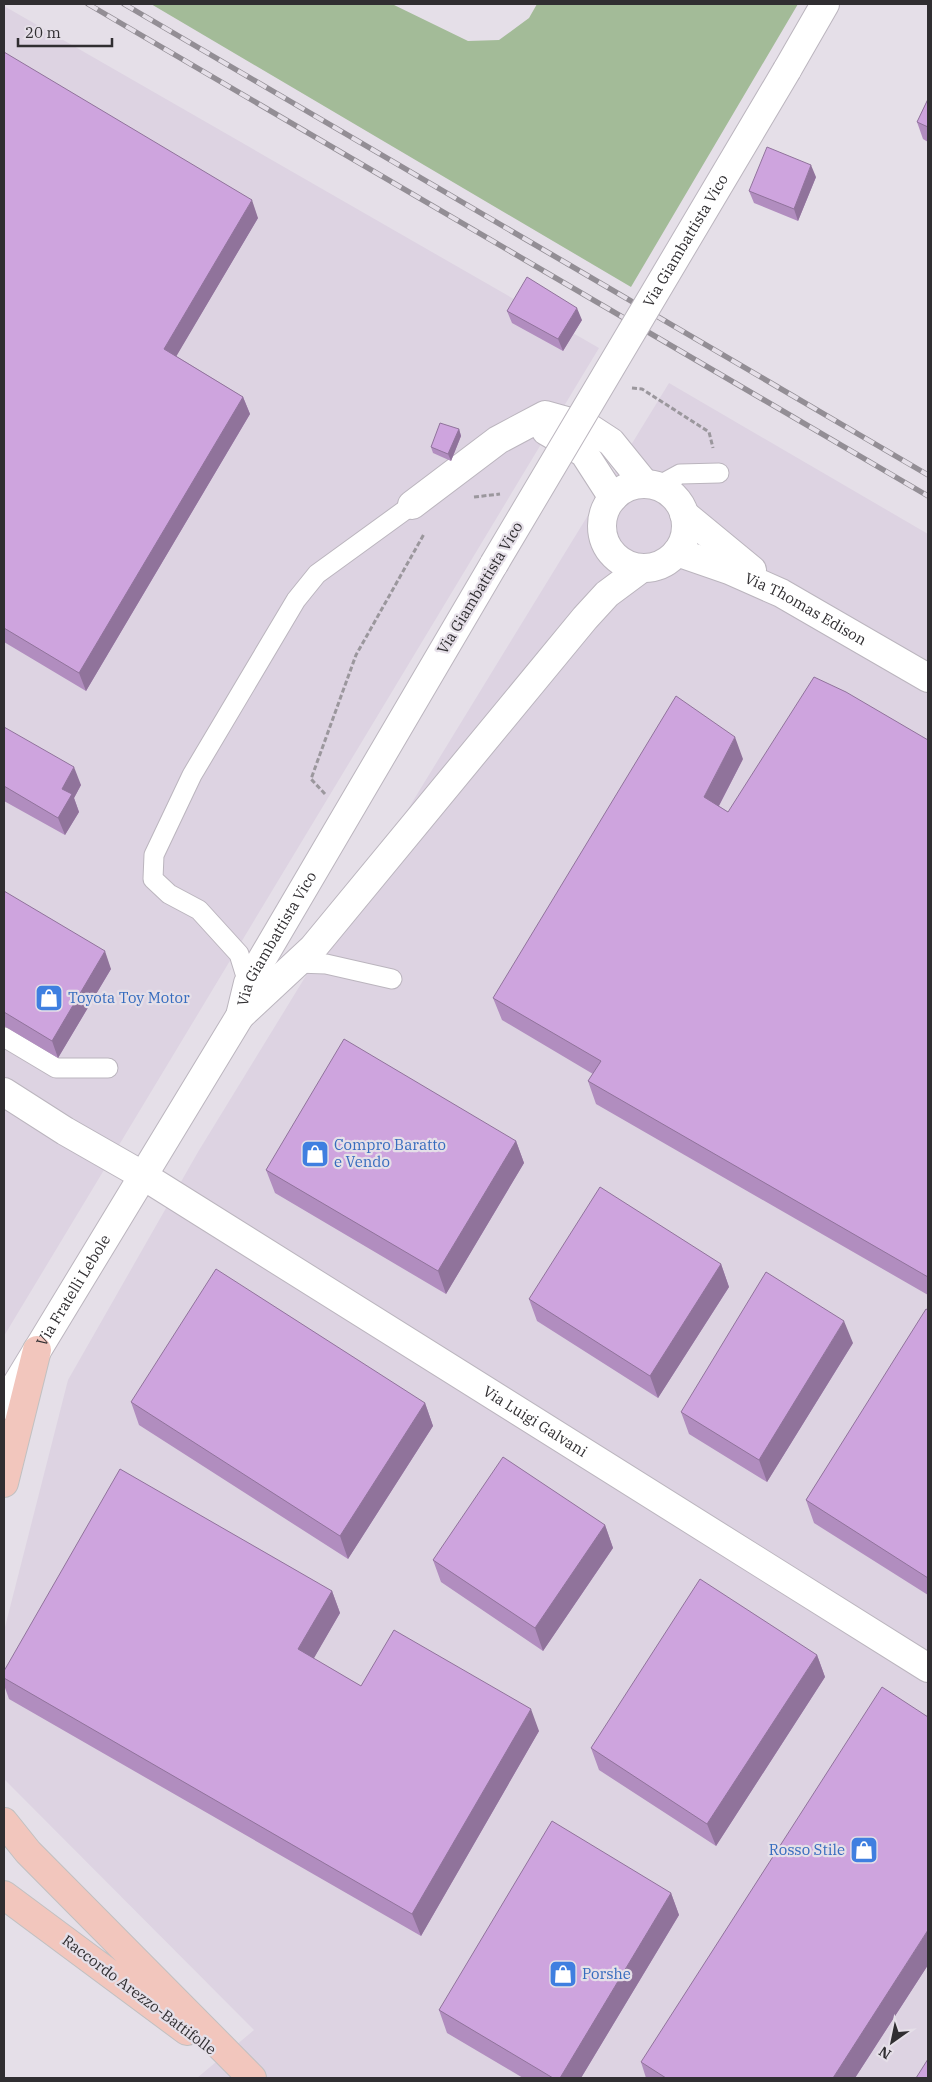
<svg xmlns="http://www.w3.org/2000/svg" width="932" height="2082" font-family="'IBM Plex Serif',serif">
<rect width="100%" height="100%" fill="#e5dfe8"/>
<!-- built -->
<path fill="#ddd3e2" d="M4 6 599 348 4 1336Z
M669 383 928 534V2078H197L254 2030 4 1779V1631L68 1380 198 1152Z"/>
<!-- green -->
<path fill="#a3bb98" d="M151 4H392L468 41 499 40 529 18 537 4H798L631 287Z"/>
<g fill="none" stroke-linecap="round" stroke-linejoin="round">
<defs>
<path id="service" d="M658 486 680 474 719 473
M297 963 326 964 392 979
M248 983 239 954 199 910 169 894 153 879 154 855 192 775 296 600 317 574 412 505
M4 1037 56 1068H108"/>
<g id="minor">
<path d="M546 431 584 453 613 498"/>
<circle cx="644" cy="526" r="42"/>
<path d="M412 505 498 440 545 415 588 427 611 442 645 484"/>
<path d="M684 514 752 570"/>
<path id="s1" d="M677 552 729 570 781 593 928 678"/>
<path d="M240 1016 313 948 585 618 607 594 642 568"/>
</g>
<g id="tertiary">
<path d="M787 70 825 4"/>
<path id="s2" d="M4 1092 65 1131 142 1175 928 1668"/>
<path id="s3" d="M4 1405 240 1016 248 983 494 564"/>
</g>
<path id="primary" d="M4 1483 37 1350
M4 1822 28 1852 252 2078
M4 1895 187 2031"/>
</defs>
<!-- service casing -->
<use href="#service" stroke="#bbb5be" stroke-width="21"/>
<!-- minor casing -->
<use href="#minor" stroke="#bbb5be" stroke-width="30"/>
<!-- tertiary casing -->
<use href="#tertiary" stroke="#bbb5be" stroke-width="30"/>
<!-- primary casing -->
<use href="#primary" stroke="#c1c0c1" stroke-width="30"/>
<!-- path -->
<path stroke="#9b979d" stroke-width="3" stroke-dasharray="5 2.5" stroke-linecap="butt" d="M632 388 642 389 709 432 713 448
M474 497 500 494
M325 794 311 779 356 655 424 534"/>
<!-- service -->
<use href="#service" stroke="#fff" stroke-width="19"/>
<!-- minor -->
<use href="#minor" stroke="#fff" stroke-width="28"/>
<!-- tertiary -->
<use href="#tertiary" stroke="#fff" stroke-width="28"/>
<!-- primary -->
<use href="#primary" stroke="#f2c6bd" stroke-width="28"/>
<defs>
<path id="rail" d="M88 4 928 496
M124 4 928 475"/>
</defs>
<!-- rail casing -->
<use href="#rail" stroke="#938e95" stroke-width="5.5"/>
<!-- rail -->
<use href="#rail" stroke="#e5dfe8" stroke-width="4" stroke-dasharray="11" stroke-linecap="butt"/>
<defs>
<g id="tertiary-bridge">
<path id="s4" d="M494 564 787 70"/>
</g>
</defs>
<!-- tertiary-bridge casing -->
<use href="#tertiary-bridge" stroke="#bbb5be" stroke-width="30" stroke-linecap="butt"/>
<!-- tertiary-bridge -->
<use href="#tertiary-bridge" stroke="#fff" stroke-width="28"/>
</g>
<!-- wall -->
<path fill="#b18dbf" d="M4 52 258 218 176 356 243 397 250 414 86 691 4 642Z
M928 99V142L923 139 917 122Z
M816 177 798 221 754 203 749 191Z
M507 311 582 320 563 351 512 323Z
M459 429 461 436 451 461 433 453 431 447Z
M4 727 81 785 74 798 79 812 65 835 4 801Z
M928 740V1295L596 1104 588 1081 593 1074 502 1020 493 998 743 759 719 806 728 812Z
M4 891 111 969 58 1058 4 1026Z
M516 1141 524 1163 446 1294 275 1193 266 1170Z
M721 1264 729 1287 658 1398 537 1321 529 1299Z
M928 1310V1595L814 1523 806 1500Z
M853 1343 767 1482 689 1434 681 1412Z
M131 1402 425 1403 433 1426 348 1559 139 1425Z
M605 1525 613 1548 543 1651 441 1582 433 1560Z
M332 1591 340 1613 313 1659 361 1686 539 1731 421 1936 9 1699 4 1685V1671Z
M817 1655 825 1677 716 1846 599 1770 591 1748Z
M671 1893 679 1915 581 2078H523L447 2033 439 2010Z
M928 1965 855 2078H646L641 2062Z"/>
<!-- shaded-wall -->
<path fill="#90739b" d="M811 165 816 177 798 221 794 209Z
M252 200 258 218 170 367 164 349Z
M577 308 582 320 563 351 558 339Z
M243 397 250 414 86 691 79 673Z
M459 429 461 436 451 461 448 454Z
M735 737 743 759 712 819 704 797Z
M74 767 81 785 74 798 79 812 65 835 58 818 62 789Z
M105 951 111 969 58 1058 52 1041Z
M516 1141 524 1163 446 1294 438 1271Z
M721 1264 729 1287 658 1398 650 1376Z
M844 1321 853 1343 767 1482 759 1460Z
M425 1403 433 1426 348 1559 340 1536Z
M605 1525 613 1548 543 1651 535 1628Z
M332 1591 340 1613 306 1672 298 1649Z
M817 1655 825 1677 716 1846 707 1824Z
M531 1709 539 1731 421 1936 412 1914Z
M671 1893 679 1915 581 2078H560Z
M928 1930V1965L855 2078H833Z"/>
<!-- building -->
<path fill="#cea4de" stroke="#90739b" d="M4 52 252 200 164 349 243 397 79 673 4 628Z
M928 99V127L917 122Z
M767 147 811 165 794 209 749 191Z
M527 277 577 308 558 339 507 311Z
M440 423 459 429 448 454 431 447Z
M814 677 846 692 928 740V1277L588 1081 601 1061 493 998 676 696 735 737 704 797 728 812Z
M4 727 74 767 62 789 72 794 58 818 4 786Z
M4 891 105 951 52 1041 4 1012Z
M344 1039 516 1141 438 1271 266 1170Z
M600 1187 721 1264 650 1376 529 1299Z
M216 1269 425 1403 340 1536 131 1402Z
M766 1272 844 1321 759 1460 681 1412Z
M926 1309 928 1310V1578L806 1500Z
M503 1457 605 1525 535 1628 433 1560Z
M120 1469 332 1591 298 1649 361 1686 394 1630 531 1709 412 1914 4 1678V1671Z
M700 1579 817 1655 707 1824 591 1748Z
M882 1687 928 1717V1930L833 2078H666L641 2062Z
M552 1821 671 1893 560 2078H553L439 2010Z
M928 2059V2078H916Z"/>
<!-- icons -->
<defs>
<symbol id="shop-square" viewBox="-11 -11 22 22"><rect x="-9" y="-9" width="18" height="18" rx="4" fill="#3f7fe0" stroke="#e5dfe8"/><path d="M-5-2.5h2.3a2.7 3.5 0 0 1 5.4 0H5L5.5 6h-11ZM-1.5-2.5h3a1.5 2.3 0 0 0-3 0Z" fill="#fff"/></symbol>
</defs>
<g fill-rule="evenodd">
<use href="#shop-square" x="33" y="982" width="32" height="32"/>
<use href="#shop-square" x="299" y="1138" width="32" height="32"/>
<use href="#shop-square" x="848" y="1834" width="32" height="32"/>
<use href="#shop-square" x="547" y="1958" width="32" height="32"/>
</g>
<g text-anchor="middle" stroke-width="4.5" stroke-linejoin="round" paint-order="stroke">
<!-- street labels -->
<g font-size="15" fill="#302e31" stroke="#e5dfe8">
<text dy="5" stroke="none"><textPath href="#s4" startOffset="376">Via Giambattista Vico</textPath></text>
<text transform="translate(480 588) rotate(-59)" y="5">Via Giambattista Vico</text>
<text dy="5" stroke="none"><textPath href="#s1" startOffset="141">Via Thomas Edison</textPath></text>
<text dy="5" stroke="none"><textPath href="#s3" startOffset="541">Via Giambattista Vico</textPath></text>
<text dy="5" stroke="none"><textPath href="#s3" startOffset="134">Via Fratelli Lebole</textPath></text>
<text dy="5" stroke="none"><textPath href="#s2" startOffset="625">Via Luigi Galvani</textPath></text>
<text transform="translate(139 1995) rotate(37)" y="5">Raccordo Arezzo-Battifolle</text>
</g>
<!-- shop labels -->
<g font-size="15" fill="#366cbe" stroke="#e5dfe8" text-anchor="start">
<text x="68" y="1003">Toyota Toy Motor</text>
<text x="334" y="1150">Compro Baratto<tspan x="334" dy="17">e Vendo</tspan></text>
<text x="845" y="1855" text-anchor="end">Rosso Stile</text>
<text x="582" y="1979">Porshe</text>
</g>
</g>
<!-- border -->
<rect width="932" height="2082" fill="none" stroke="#302e31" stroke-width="10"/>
<!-- north arrow -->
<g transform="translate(892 2042) rotate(213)" stroke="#e5dfe8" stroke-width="4" paint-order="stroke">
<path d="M0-4L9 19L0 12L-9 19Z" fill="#302e31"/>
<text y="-8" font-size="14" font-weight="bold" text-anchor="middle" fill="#302e31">N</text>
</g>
<!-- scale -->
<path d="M18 38v8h94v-8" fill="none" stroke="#302e31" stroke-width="2.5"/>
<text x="25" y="38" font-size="15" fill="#302e31" stroke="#e5dfe8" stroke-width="4" paint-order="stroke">20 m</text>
</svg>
